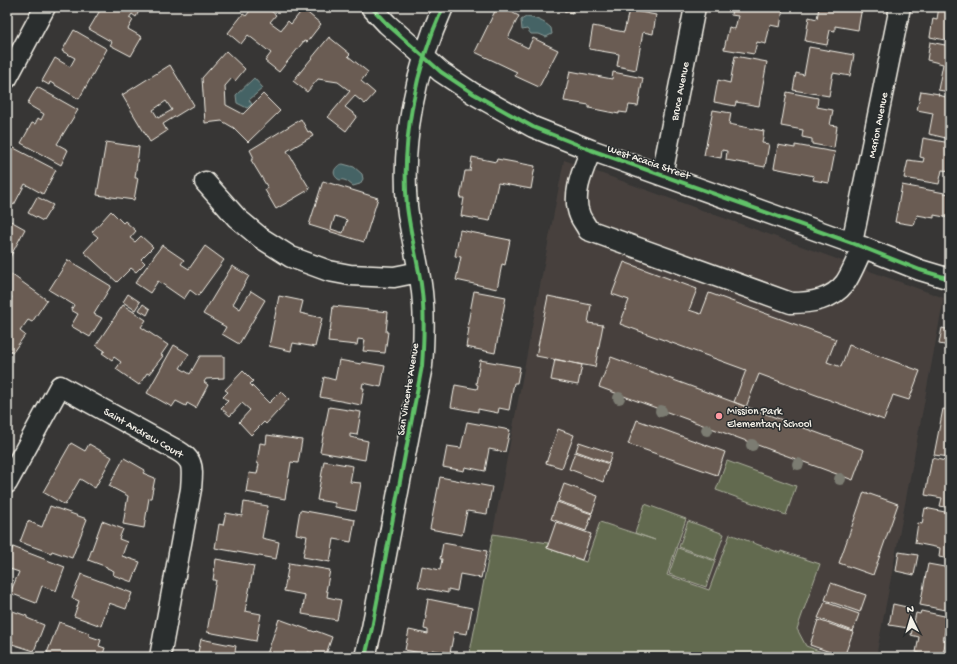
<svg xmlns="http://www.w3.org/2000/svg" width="957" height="664" font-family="'Gochi Hand',sans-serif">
<rect width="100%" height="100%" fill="#373635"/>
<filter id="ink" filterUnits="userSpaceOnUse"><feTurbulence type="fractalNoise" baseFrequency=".025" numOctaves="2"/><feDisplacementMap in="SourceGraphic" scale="8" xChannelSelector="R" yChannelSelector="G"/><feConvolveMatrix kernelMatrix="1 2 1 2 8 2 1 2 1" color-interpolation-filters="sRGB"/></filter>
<g filter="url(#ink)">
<!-- built -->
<path fill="#47413e" d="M564 160 944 298 876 657H469Z"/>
<!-- green -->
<path fill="#626a50" stroke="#abae9c" d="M727 461 796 486 786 515 716 490Z
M645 504 686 519 667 575 709 590 730 534 780 553 781 551 820 564 797 629 806 646 827 654 826 657H469L493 534 548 543 547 548 586 562 600 522 655 540 635 533Z
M688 521 724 534 715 560 679 547Z
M678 548 715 561 706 587 669 574Z"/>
<!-- water -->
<path fill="#456365" stroke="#8b9c99" d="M526 17C535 18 544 21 551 28L552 34 546 37 539 34H531L527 29 522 30 521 20Z
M254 78 263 88 249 100 252 104 247 108 237 103 236 95Z
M343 164 354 167 362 174 363 179 360 184 353 186C350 184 348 181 344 180 341 179 341 181 338 179 330 173 336 165 343 164Z"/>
<!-- building -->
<path fill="#6b5c52" stroke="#f4f1e8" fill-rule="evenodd" d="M102 7H141L136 17 132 14 129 18 133 20 128 29 142 37 131 56 110 45 112 42 89 29Z
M253 7H266L276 15 270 22 281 30 288 21 291 24 303 9 321 24 307 42 304 41 279 72 265 61 271 53 248 35 241 44 228 33 243 14 246 16Z
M497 7H501L519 16 508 38 528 48 533 38 558 50 539 87 515 76 517 72 475 52Z
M546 7H573L572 13Z
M732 7H772L783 9 780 27 770 25 766 44 757 42 754 54 724 49 729 27 735 29 738 16 731 15Z
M819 7H862L858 30 835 26V31L830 30 827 45 805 41 809 17 817 19Z
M939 7H950V41L930 37 933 18 937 19Z
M629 10 656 15 653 34 643 32 636 70 617 66 619 54 589 49 593 26 624 32Z
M74 30 107 49 79 99 50 82 49 85 42 81 55 58 70 67 75 58 62 51Z
M329 37 350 54 348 56 368 72 361 81 375 93 365 104 355 96 345 107 357 116 346 131 328 117 350 91 338 82 318 79 307 92 293 81Z
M930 42 950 46V92L938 90 943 64 927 60Z
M809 47 854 55 850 76 833 73 829 96 793 90 796 73 804 75Z
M226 51 245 69 235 81 232 78 225 86 226 105 243 114 263 94 280 111 248 142 234 128 222 121 205 123 202 78Z
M735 56 767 62 759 106 736 102 735 106 714 102 718 80 730 83Z
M170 65 194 105 163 124 167 131 150 142 122 95ZM166 101 172 110 158 118 153 110Z
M570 71 612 79 613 72 643 78 638 106 629 105 627 113 619 112V114L589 108V105L564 101Z
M37 87 78 110 57 144 68 150 61 165 21 143 32 123 35 124 38 118 41 120 44 114 27 104Z
M921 91 939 94 938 95 950 98V139L929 134 933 113 917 110Z
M787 92 818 98 817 107 833 110 830 125 837 126 834 148 812 144V139L802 137 803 130 781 126Z
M713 110 731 113 729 124 764 131 762 143 769 144 765 167 726 160 727 151 722 150 721 158 704 155Z
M301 119 308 132 310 131 313 136 287 151 310 189 276 209 265 190 268 188 251 160 254 158 250 150Z
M923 138 950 143V171L942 170 939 184 904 178 908 160 923 162 924 158 920 157Z
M106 142 139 147 135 178H138L134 200 97 195Z
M778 145 795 148V145L835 152 829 183 813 180 814 176 774 168Z
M12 147 56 170 43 194 25 184 14 205 7 201V156Z
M472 157 496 162 497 159 535 166 531 189 498 183 490 221 461 216 464 198H460L465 171H470Z
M323 181 378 198 364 242 309 225ZM335 216 347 220 343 233 331 229Z
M902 185 950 194V218L934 215V218L917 215 914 225 895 222Z
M37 197 53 205 43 221 28 213Z
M111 211 123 223 125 221 136 231 130 238 135 242 141 236 153 247 141 259 145 263 136 272 131 268 117 282 84 252 98 237 92 232Z
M7 219 25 229 9 259 7 258Z
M460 230 510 240 505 265 502 264 497 289 456 280 461 257 455 256Z
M162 245 184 260 181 264 189 269 205 246 224 260 198 296 190 290 184 299 158 281 150 293 135 283Z
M68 260 111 286 94 314 102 318 90 337 71 326 78 314 71 310 74 305 49 290Z
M624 262 697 289 689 310 701 314 709 293 836 339 827 362 841 367 849 345 920 371 909 400 893 395 884 420 759 374 746 407 734 402 746 370 620 324 629 300 612 294Z
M232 266 249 276 233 304 240 309 251 291 265 300 239 344 222 334 226 327 203 314Z
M11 274 47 300 32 322 28 320 20 331 25 335 13 352 7 348V304L12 297 7 294V279Z
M474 291 506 297 495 353 466 347 469 328H467Z
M128 294 140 302 135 310 123 302Z
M279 296 303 301 300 313 322 318 315 347 293 343 291 351 269 346Z
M548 296 591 305 588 323 603 325 595 367 536 356Z
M143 304 150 309 147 315 139 310Z
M123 305 146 320 141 327 168 345 161 355 163 356 149 374 147 373 139 385 116 369 121 362 114 357 112 360 102 353 105 351 96 345Z
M333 306 388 312 386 332H388L385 353 363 351 365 340 358 339 357 345 328 342 329 331 330 332Z
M942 328 950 330V346L939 344Z
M174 345 189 354 180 368 190 374 200 356H224V378L206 379 204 382 208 385 196 408 187 403 186 406 176 401 172 407 147 393Z
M611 357 864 450 853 480 599 387Z
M555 359 582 365 578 385 551 380Z
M339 360 361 364 362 362 385 366 381 387 363 383 362 388H364L361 405 320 397 324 377 335 380Z
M480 360 520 367 517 383H514L509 410 499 408 498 413 478 409V412L451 407 455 385 477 389 478 385 476 384Z
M243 371 253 381 250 384 269 403 281 391 289 399 266 424 264 422 251 435 239 422 250 410 242 403 230 416 221 408 228 401 223 397 228 392 225 390Z
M329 407 361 412 357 435 350 434V437L368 441 365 460 320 452Z
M943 409 950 410V457L934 455Z
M637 420 725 452 717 475 628 444Z
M467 422 510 430 505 452 489 449 485 471 465 467 464 471 443 467 447 446 461 448Z
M558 429 574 435 562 468 546 463Z
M267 435 302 440 298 463 291 462 285 499 246 492 249 473 257 474 259 464 257 463 260 443 266 444Z
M579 442 612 453 609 463 576 451Z
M71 443 85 451 89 444 112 457 95 488 80 479 65 505 43 492Z
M575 452 609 464 603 482 569 469Z
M124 458 145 470 143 473 155 478 151 498H149L144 528 123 524 128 496 109 486Z
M932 458 950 462V508L940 506 942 498 925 495Z
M324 461 353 466 350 482 361 483 356 511 335 507V503L317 500Z
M440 477 492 487 487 514 467 511 462 535 430 529Z
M564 484 598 496 592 513 558 501Z
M864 492 898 504 873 575 839 563Z
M244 502 268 506 262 538 279 542 276 559 215 548 219 524 223 525 226 513 242 516Z
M557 502 592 514 586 531 551 519Z
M50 506 87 519 72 558 52 551 51 553 20 542 28 521 42 527Z
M925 508 950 513V536L947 535 946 539H950V559L939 557 940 548 915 543 918 523 922 524Z
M300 510 355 520 351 542 334 539 330 562 303 557 307 536 296 534Z
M102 521 123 529 119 539 127 542 122 556 140 562 132 582 113 575 114 571 107 568V567L88 560Z
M556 522 591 534 582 560 547 548Z
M443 543 487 551 481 578 460 574 457 591 448 589V593L418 587 422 566 440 570 442 559H440Z
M13 547 65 567 56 591 42 586 36 603 10 593 19 572 7 568V562Z
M899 552 918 555 914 575 896 571Z
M216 559 254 566 245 611 261 614 256 641 207 632 216 580H213Z
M289 563 330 570 326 591H328L327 597 341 600 337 620 302 614 305 595 284 591Z
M928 564 950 568V611L920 605Z
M81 574 132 593 126 609 109 603 101 626 74 616 79 601 72 598Z
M831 583 866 595 860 612 825 600Z
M428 599 472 608 467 634 454 632 450 653 432 650 431 655 405 650 409 630 428 634V630L424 629 426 616H425Z
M825 602 859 614 853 631 818 618Z
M893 604 911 608 908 628 889 625Z
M7 609 27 616V618L44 625 34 651 12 644 13 641 7 639Z
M921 611 949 617 943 640 946 641 942 657H935L916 652 919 637 911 635 916 613 920 614Z
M279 619 315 632 316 631 332 637 325 657 308 652 306 655 310 657H266Z
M818 620 853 632 844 657 810 645Z
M59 622 89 633V636L101 640 99 646 105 648 103 654 110 657H52L53 655 47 653Z
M201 639 236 646 234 657H197Z"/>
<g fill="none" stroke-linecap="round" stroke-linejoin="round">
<defs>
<path id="minor" d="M371 7 387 24 441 72 474 94 533 127 591 150 852 243 920 270 950 279
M7 78 45 7
M591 150C583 170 571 195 580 216 582 221 586 225 588 230L791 303C811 303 832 300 845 283 851 275 858 257 863 247
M662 175 695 7
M205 182 237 218 261 238 291 257 329 271 350 275 394 277 419 272
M852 243 900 7
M7 483 60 386 171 447C194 459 193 464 191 489L160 657
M365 657 372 628 422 366C424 339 425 311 421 284 417 258 410 232 407 206 401 140 416 67 443 7"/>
</defs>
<!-- minor casing -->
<use href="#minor" stroke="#f4f1e8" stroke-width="23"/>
<!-- minor -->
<use href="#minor" stroke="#2a2d2e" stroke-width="20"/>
<defs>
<path id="cycleway" d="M371 7 387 24 441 72 474 94 533 127 591 150 852 243 920 270 950 279
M365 657 372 628 422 366C424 339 425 311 421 284 417 258 410 232 407 206 401 140 416 67 443 7"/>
</defs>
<!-- cycleway casing -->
<use href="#cycleway" stroke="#2a2d2e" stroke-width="6"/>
<!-- cycleway -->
<use href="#cycleway" stroke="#61c268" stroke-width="4"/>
</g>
<!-- trees -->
<g fill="#7b7b72">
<circle cx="619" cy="398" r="6"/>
<circle cx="661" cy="411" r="6"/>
<circle cx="707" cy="430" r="6"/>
<circle cx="752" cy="445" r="6"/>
<circle cx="798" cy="464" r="6"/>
<circle cx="840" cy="479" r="6"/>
</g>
</g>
<!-- markers -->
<circle fill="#ff9aa2" stroke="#2a2d2e" stroke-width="1.5" cx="719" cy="416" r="4"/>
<g text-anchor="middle" stroke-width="3" stroke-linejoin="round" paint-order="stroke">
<!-- street labels -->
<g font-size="11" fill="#f4f1e8" stroke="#2a2d2e">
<text transform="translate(679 91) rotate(-79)" y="4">Bruce Avenue</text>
<text transform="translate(877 125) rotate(-79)" y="4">Marion Avenue</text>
<text transform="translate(649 161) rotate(19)" y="4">West Acacia Street</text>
<text transform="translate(407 389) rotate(-81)" y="4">San Vincente Avenue</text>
<text transform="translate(144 432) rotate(30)" y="4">Saint Andrew Court</text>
</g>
<!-- poi labels -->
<g font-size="11" fill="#f4f1e8" stroke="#2a2d2e" text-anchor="start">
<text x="727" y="414">Mission Park<tspan x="727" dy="13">Elementary School</tspan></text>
</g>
</g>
<!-- margin -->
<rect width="957" height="664" fill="none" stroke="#2a2d2e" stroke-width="24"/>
<rect x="12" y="12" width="933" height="640" fill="none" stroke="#f4f1e8" stroke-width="1.5" filter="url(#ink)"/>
<!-- north arrow -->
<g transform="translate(911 618) rotate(355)" stroke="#2a2d2e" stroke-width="3" paint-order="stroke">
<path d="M0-3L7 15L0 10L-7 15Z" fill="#f4f1e8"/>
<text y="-6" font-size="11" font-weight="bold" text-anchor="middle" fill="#f4f1e8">N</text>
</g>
</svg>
